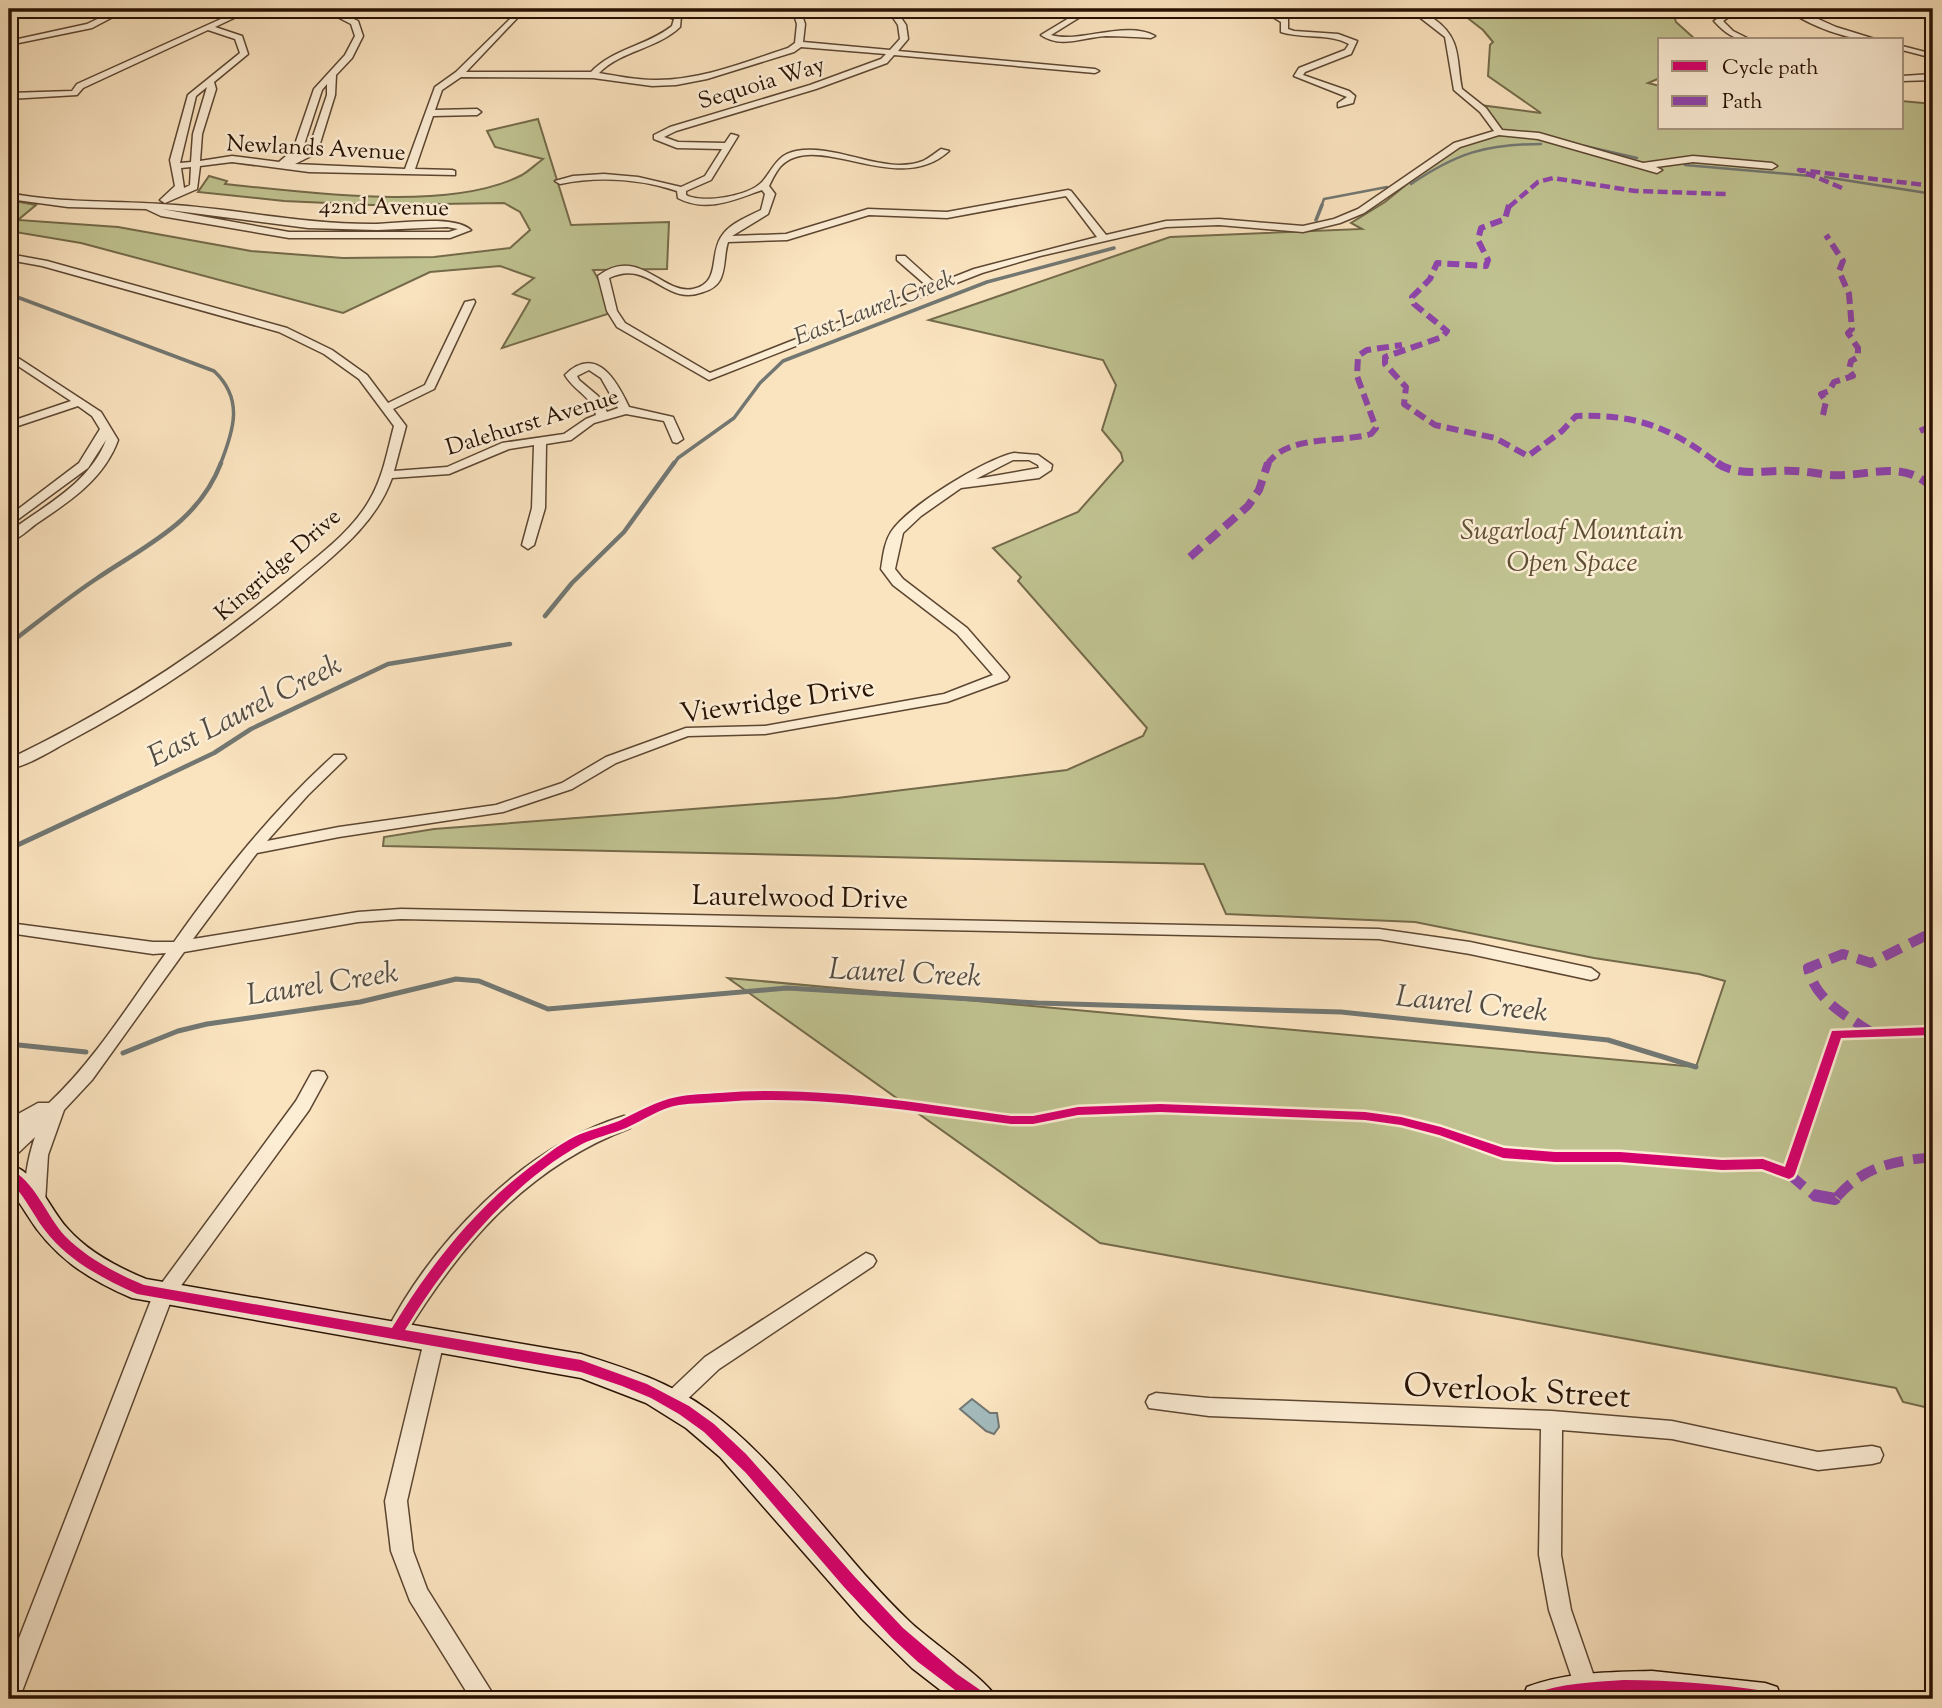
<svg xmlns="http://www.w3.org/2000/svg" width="1942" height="1708" font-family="'Sorts Mill Goudy',serif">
<rect width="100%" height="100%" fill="#fae3bf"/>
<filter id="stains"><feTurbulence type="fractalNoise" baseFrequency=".00286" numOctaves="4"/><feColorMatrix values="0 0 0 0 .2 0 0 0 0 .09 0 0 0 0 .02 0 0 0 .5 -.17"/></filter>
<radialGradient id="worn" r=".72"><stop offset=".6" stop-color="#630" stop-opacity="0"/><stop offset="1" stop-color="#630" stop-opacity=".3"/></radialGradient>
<!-- green -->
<path fill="#c0c391" stroke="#746a4a" stroke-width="2" d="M1421 9H1672L1676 22 1696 40H1660V78L1648 83 1660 86V128H1902V101L1933 104V1409L1903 1402 1896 1388 1100 1243 728 978 1696 1067 1725 981 1699 974 1594 958 1415 922 1226 914 1204 864 383 846 384 837 434 829 837 798 1067 770 1143 736 1147 728 1018 581 1021 577 993 548 1078 512 1123 461 1121 453 1102 430 1116 385 1103 360 929 320 1170 237 1362 229 1351 223 1385 202 1455 145 1494 131 1486 116 1472 104 1541 113 1488 76 1490 45 1493 42 1483 30 1456 9 1427 12Z
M538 119 571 225 669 222 667 269 593 270 617 311 502 348 530 300 513 294 534 278 500 266 430 272 343 313 81 243 9 231V200L36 205 18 220 118 227 251 251 343 258 434 257 510 248 530 230 520 212 504 203 372 205 284 201 198 192 209 176 227 181 225 184C305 192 449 213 522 175 529 171 536 164 543 159L495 147 487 131Z"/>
<!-- water -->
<path fill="#a3bbbd" stroke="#727772" stroke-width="2" d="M972 1399 990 1413H997L999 1427 994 1434 986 1431 960 1409Z"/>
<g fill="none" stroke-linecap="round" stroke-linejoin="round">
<!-- stream-far3 -->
<path stroke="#727772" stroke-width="2.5" d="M1585 146 1637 158
M1685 165 1811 176
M1825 177 1933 194
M1411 184C1457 153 1486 144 1541 144
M1321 207 1324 199 1387 187"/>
<!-- stream-far2 -->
<path stroke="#727772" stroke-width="3.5" d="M1316 220 1322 205
M9 294 214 371C244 399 234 430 220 465
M673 465 678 458 734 418 760 383 783 361 987 282 1114 248"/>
<!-- stream-far1 -->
<path stroke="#727772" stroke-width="4.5" d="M545 616 572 583 624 532 674 463
M9 644C38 622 66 599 96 579 146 545 198 523 221 463
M136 790 214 753 251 729 388 664 510 644"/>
<!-- stream -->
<path stroke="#727772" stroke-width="5" d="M9 849 140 788
M9 1044 86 1052
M123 1053 178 1031 207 1024 360 1002 456 979 479 981 548 1009 787 988 1037 1003 1341 1012 1608 1040 1696 1067"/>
<defs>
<path id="street" d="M28 9H46L9 16V12Z
M118 9H128L92 28 9 45V41L87 24Z
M243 9H253L215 27 242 36 248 54 214 82 216 89 202 134 200 161 232 156 279 162 293 150 314 89 345 55 355 36 351 24 322 9H332L358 21 363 36 352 58 336 75 335 95 317 153 295 164 405 169 435 87 456 72 511 18 513 14 507 9H515L521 14 466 72H591C614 48 647 46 672 26L674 19 650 9H660L681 16 680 27C657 49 622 50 599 73 617 76 636 80 654 80 700 81 745 62 788 48L795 43 797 24 792 9H800L805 24 803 42 890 50 900 39 898 25 887 9H895L906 25 908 39 898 51 1095 69 1099 71 1095 73 894 55 887 63 816 89 676 131 664 137 678 142 725 143 731 134 738 136 711 180 686 191V195C703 204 749 196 762 182 773 170 776 155 796 151 837 143 885 176 923 161 929 158 935 153 941 149L949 151C897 199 816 128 780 167 775 173 772 180 769 186L775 194 768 214 732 236 786 234 868 209 947 212 1068 190 1071 191 1106 235 1166 221 1219 219 1303 226 1334 219 1358 209 1454 143 1494 131 1480 112 1454 90 1445 37 1409 9C1419 9 1426 13 1434 19 1462 39 1456 59 1462 89L1486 108 1502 130 1539 133 1643 163 1693 156 1772 163 1777 166 1772 169 1693 162 1656 167 1662 170 1657 173 1538 139 1499 135 1460 147 1364 213 1340 223 1303 232 1219 225 1166 227 1040 256 982 273 709 380 617 327 607 311 598 276C639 245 662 295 693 289 721 283 709 256 721 237 730 223 747 217 761 210L765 194 762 190C734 200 706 213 678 198L677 191C640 179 599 176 560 184L555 181 573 176 604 174 638 177 681 187 705 176 722 149 677 148 654 139V135L670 127 810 85 881 59 886 54 801 47 794 52 707 79 676 85 652 86 593 78 461 77 442 90 435 110 477 109 481 112 477 115 433 116 415 169 452 170 455 171V175L309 172 232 162 200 166 197 189 165 203 160 200 175 186 170 160 188 95 240 53 235 39 208 30 83 88 77 95 9 99V93L72 91 77 84ZM327 84V95L308 151 296 157 302 151 322 90ZM207 87 193 134 191 162 180 163 196 96ZM191 167 190 185 184 188 181 168ZM1066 196 1097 237 974 269 936 284 905 256H897V260L928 287 710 373 625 323 617 311 609 278C618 274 626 272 636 274 661 280 674 303 703 292 710 290 716 287 720 280 726 268 724 254 728 242L787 240 869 215 947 218Z
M1084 9H1093L1051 35C1079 44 1125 20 1155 36L1151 38C1136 37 1121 36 1106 36 1084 37 1061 49 1041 35Z
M1253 9 1274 10 1288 19V29L1294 31 1338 34 1357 41 1351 54 1305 72 1303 75 1349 91 1355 96 1353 103 1338 107V103L1347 97 1294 76 1299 68 1345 50 1349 44C1329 33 1303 39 1281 32V22L1268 14Z
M1732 9H1741L1723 21 1733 31 1751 40C1734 40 1725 33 1714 21Z
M1786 9H1796L1836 27 1878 40C1849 41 1810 26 1786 9Z
M1914 9 1933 10V14L1915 11Z
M1902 46 1933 54V58L1902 50Z
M1933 74V80L1902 81V76Z
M9 193C64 204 119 200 175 205 241 210 305 224 372 224 397 224 453 214 471 230L450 238H289L161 216 146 209 68 207 9 199ZM162 209 308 228 377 230 447 227 458 229 449 232H289Z
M9 254 47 261 287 328 332 350 367 375 388 403 425 385 465 302 474 300 475 302 434 389 393 409 406 426 394 471 447 467 502 443 564 434 586 419 596 415C593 397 574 391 565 375 597 344 617 382 629 407L673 417 683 439 677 443 673 442 664 421 626 414 594 423 571 440 546 444 545 508 534 545 528 549 522 545 532 508 534 445 509 449 449 474 392 478C376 523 338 552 303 582 231 643 154 696 71 740 52 750 30 765 9 769V759C112 710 206 649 294 576 320 554 351 532 369 501 383 478 387 452 394 426L359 379 324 354 279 332 42 266 9 260ZM589 370 601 378 618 408 607 412 598 396 579 380 577 376Z
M9 352 101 412 118 440C104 479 69 502 36 524 28 530 19 539 9 542V532C44 506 90 483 106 440L88 468 9 526V516L79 463 100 429 92 416 78 406 9 429V422L71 401 9 360Z
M1014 453 1038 455 1052 465 1051 470 1039 478 961 488 921 516 903 533 895 569 903 579 967 628 1007 674 1009 677 1007 680 947 702 765 734 688 736 616 763 572 789 503 812 339 837 257 853 193 939 358 912 401 909 1379 929 1470 942 1591 968 1599 974 1597 978 1591 980 1470 954 1379 939 401 919 358 922 184 952 92 1080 64 1110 48 1155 45 1203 42 1208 35 1210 28 1208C20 1192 29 1154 35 1137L16 1155 9 1157V1139L19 1130 9 1134V1119L38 1103H49C95 1060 129 1004 166 953L153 954 9 933V923L153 942H174C222 874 272 811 334 755H344L346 758 308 795 267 841 339 827 496 805 562 783 606 757 686 728 765 726 944 694 993 675 957 634 893 585 881 569C883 557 884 543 891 532 907 507 985 459 1014 453ZM1013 460H1029L1038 465 1039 468 976 479Z
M318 1071 324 1072 327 1077 309 1110 172 1298 21 1694 19 1699H9V1664L153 1295 296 1101 312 1072Z
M624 1116 630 1118 633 1123 630 1128C525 1168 459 1246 402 1340L395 1342 388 1340 385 1334C432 1242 523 1147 624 1116Z
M866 1253 873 1256 876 1261 873 1266 719 1369 678 1408 671 1411 664 1408 661 1402 664 1396 705 1357Z
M434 1333 441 1335 444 1341 407 1501 413 1551 427 1589 496 1699H471L410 1601 391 1551 385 1501 424 1341 427 1335Z
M1156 1393 1209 1398 1552 1411 1672 1421 1818 1452 1872 1446 1880 1448 1883 1455 1880 1462 1872 1464 1818 1470 1672 1439 1562 1430 1561 1555 1571 1610 1599 1691 1595 1699H1579L1549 1610 1539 1555 1541 1429 1209 1416 1149 1408 1146 1402 1149 1396Z"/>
<path id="secondary" d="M9 1164C38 1173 48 1207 67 1228 88 1252 117 1267 146 1279L581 1354C625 1368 670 1382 708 1410 785 1466 840 1556 910 1622 929 1640 990 1682 997 1699H952L912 1668 862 1619 720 1457 686 1428 646 1403 581 1378 132 1298C87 1279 52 1256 26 1213 13 1192 8 1190 9 1164Z
M1652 1671 1765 1683 1777 1687 1782 1699H1522L1527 1687C1566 1672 1611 1672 1652 1671Z"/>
</defs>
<!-- street casing -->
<use href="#street" stroke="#5c4631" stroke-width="3"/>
<!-- secondary casing -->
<use href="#secondary" stroke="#281102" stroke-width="3"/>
<!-- street -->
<use href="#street" fill="#fcedd5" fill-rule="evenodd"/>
<!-- secondary -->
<use href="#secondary" fill="#fcedd5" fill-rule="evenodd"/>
<!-- quiet-far4 -->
<path stroke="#8e44ad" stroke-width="4.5" stroke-dasharray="10 4.5" stroke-linecap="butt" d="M1842 188 1799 170 1933 186
M1509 207 1538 182 1553 178 1635 191 1726 194"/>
<!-- quiet-far3 -->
<path stroke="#8e44ad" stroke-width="6" stroke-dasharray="12 6" stroke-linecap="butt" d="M1509 205 1505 219 1481 228 1478 240 1488 260 1486 266 1437 263 1430 279 1412 297 1414 304 1447 331 1442 337 1385 357V364L1406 387 1404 404 1435 425 1495 438 1528 456 1562 431 1576 416C1639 414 1671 428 1720 465
M1823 415 1826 401 1821 394 1829 391 1834 382 1853 376 1849 370 1851 361 1858 357V348L1848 333 1852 329 1849 294 1839 271 1843 261 1826 235
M1920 431 1933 425
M1267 465C1286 434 1341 443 1371 434L1376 428 1357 376 1358 356 1367 350 1402 345"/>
<!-- quiet-far2 -->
<path stroke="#8e44ad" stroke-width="8" stroke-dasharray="15 8" stroke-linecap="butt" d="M1717 463C1735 476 1760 471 1781 471 1798 470 1813 473 1830 475 1866 478 1904 457 1933 489
M1190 557 1248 506 1259 490 1268 463"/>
<!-- quiet-far1 -->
<path stroke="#8e44ad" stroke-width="10" stroke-dasharray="19 10" stroke-linecap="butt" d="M1871 1032C1845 1015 1815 1000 1808 968L1843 954 1871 963 1933 932
M1789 1174 1816 1197
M1837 1197C1864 1166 1894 1161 1933 1157"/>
<!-- quiet -->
<path stroke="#8e44ad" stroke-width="12" stroke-dasharray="24 12" stroke-linecap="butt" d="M1813 1195 1835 1199 1838 1195"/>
<defs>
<path id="cycleway" d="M1933 1027V1035L1841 1038 1795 1174 1793 1177 1789 1179 1762 1169 1722 1170 1620 1162H1555L1503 1158 1439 1135 1401 1125 1365 1120 1160 1112 1078 1115 1033 1124H1011C915 1112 819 1094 722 1102 708 1103 693 1103 679 1105 660 1108 644 1120 626 1128 612 1134 596 1137 582 1144 510 1183 446 1262 405 1330L581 1360 647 1384 689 1406 714 1424 746 1454 855 1577 903 1628 957 1674 986 1694 988 1699H967L918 1662 892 1638 844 1587 746 1473 704 1432 679 1414 651 1398 622 1386 581 1372 137 1294C102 1278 68 1261 44 1229 32 1213 24 1194 9 1181V1169C34 1179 47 1217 65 1236 87 1258 115 1273 144 1285L392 1328C429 1267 473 1211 530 1167 544 1157 558 1145 574 1137 588 1130 604 1127 619 1121 638 1112 656 1101 677 1097 691 1094 706 1094 720 1093 818 1085 914 1103 1011 1116H1033L1078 1107 1160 1104 1365 1112 1401 1117 1441 1127 1504 1148 1555 1152H1620L1722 1160 1763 1159 1785 1167 1832 1031Z
M1624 1680C1672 1680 1718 1684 1765 1691L1771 1694 1773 1699C1732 1701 1691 1695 1649 1695 1610 1695 1570 1701 1531 1699L1533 1694C1561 1683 1594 1682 1624 1680Z"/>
</defs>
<!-- cycleway casing -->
<use href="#cycleway" stroke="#fcedd5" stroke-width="5"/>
<!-- cycleway -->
<use href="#cycleway" fill="#d6006c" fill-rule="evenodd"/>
</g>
<g text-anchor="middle" stroke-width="5" stroke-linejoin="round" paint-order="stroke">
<!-- far-street labels -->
<g font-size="23" fill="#281102" stroke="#fcedd5">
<text transform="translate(761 82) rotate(-17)" y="8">Sequoia Way</text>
<text transform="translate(316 147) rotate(3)" y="8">Newlands Avenue</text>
<text transform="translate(384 206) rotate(1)" y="8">42nd Avenue</text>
<text transform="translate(532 421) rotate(-17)" y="8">Dalehurst Avenue</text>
<text transform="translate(277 564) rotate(-41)" y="8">Kingridge Drive</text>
</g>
<!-- far-water labels -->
<g font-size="24" font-style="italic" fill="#534c43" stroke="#fcedd5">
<text transform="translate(874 307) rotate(-21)" y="8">East Laurel Creek</text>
</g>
<!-- park labels -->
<g font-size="28" font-style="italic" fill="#5d4f34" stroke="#fcedd5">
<text x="1572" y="539">Sugarloaf Mountain<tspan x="1572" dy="32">Open Space</tspan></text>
</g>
<!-- street labels -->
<g font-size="28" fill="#281102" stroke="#fcedd5">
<text transform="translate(777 699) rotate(-8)" y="10">Viewridge Drive</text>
<text transform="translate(800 896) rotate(1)" y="10">Laurelwood Drive</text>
</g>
<!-- water labels -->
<g font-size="30" font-style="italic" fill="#534c43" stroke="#fcedd5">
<text transform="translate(244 710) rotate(-27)" y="10">East Laurel Creek</text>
<text transform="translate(905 972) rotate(3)" y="10">Laurel Creek</text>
<text transform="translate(322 983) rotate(-9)" y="10">Laurel Creek</text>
<text transform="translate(1472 1003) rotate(6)" y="10">Laurel Creek</text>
</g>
<!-- near-street labels -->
<g font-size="33" fill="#281102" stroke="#fcedd5">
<text transform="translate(1517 1389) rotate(3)" y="12">Overlook Street</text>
</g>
</g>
<!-- margin -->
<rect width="1942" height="1708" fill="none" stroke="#fae3bf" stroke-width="35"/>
<rect x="10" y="10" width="1921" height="1687" fill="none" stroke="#281102" stroke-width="3.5"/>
<rect x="18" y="18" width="1907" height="1673" fill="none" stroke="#281102" stroke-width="2"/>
<!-- legend -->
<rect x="1658" y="38" width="245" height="91" fill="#fcedd5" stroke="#a79581" stroke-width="2"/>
<rect x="1672" y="61" width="35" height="10" fill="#d6006c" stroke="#a79581" stroke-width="2"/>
<text x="1722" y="74" font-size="21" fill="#281102">Cycle path</text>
<rect x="1672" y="96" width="35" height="10" fill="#8e44ad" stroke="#a79581" stroke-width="2"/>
<text x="1722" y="108" font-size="21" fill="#281102">Path</text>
<rect width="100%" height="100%" filter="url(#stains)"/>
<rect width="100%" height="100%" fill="url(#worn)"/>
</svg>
